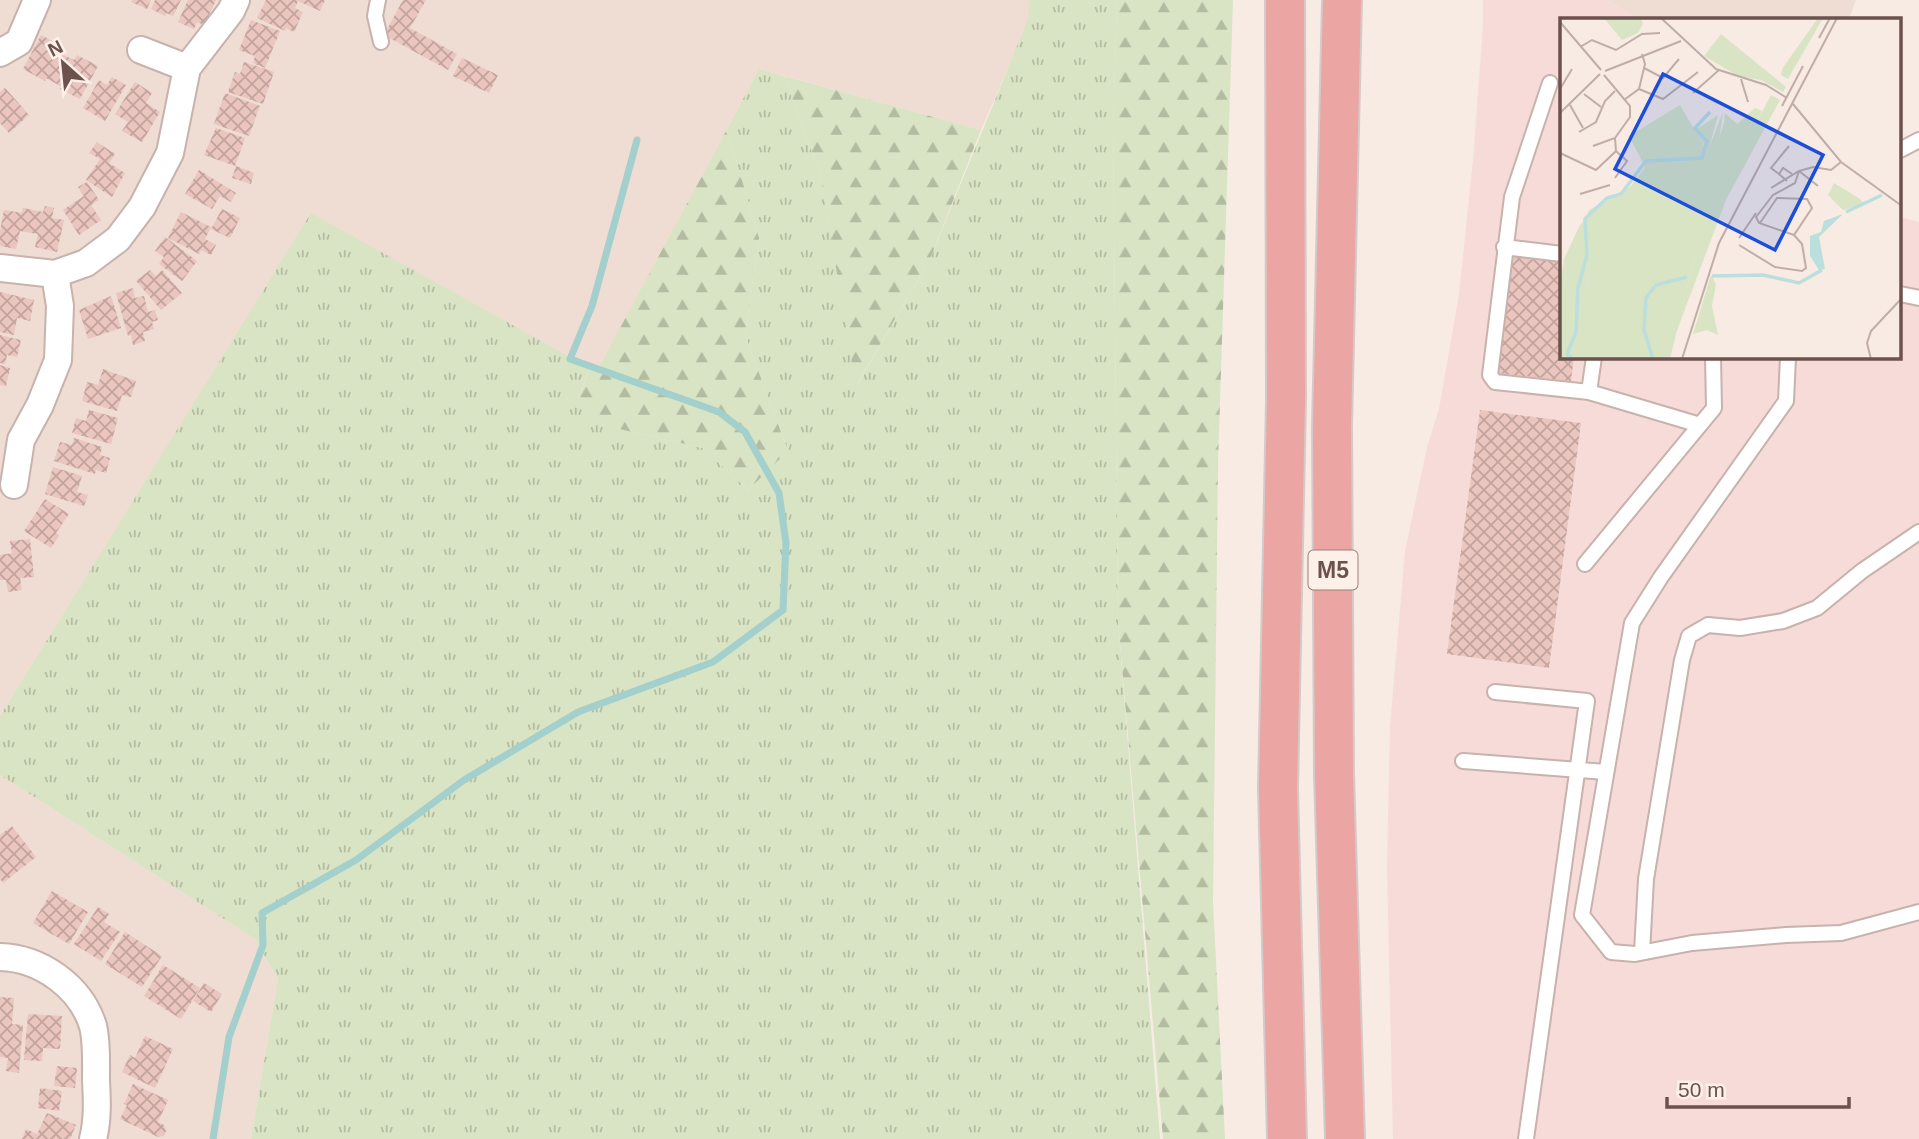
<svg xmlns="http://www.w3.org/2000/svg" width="1919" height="1139" font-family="Arial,sans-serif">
<defs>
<pattern id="grass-tufts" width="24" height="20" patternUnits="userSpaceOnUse" patternTransform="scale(1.75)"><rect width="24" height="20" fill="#d8e4c4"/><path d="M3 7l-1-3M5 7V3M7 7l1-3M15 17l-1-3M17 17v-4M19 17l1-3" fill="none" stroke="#b3bba1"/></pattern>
<pattern id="forest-firs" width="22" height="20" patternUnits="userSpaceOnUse" patternTransform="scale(1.75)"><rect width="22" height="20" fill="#d8e4c4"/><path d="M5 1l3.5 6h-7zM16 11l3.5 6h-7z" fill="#b3bba1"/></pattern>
<pattern id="building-cross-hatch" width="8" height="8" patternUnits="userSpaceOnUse" patternTransform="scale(1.75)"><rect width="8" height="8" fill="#eac6bf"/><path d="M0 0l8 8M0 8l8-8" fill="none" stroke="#c2a39d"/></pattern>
</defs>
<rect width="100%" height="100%" fill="#f8ebe3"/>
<!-- residential -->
<path fill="#efdcd3" d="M0 0H1030L1029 19 981 130 759 69 597 372 311 214 0 716Z
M1606 0H1856L1849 19H1639Z
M0 775 255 939 278 979 251 1139H0Z"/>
<!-- commercial -->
<path fill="#f7dbd8" d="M1483 0H1606L1639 19H1562V357H1900V217L1919 222V1139H1393L1387 867 1390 726 1405 551 1427 447 1439 409 1459 294 1473 160 1483 25Z"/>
<!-- grass -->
<path fill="url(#grass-tufts)" d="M1030 0H1117L1113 128 1118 621 1160 1139H251L278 979 255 939 0 775V716L311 213 590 368 578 398 619 429 703 448 748 490 788 451 745 335 759 238 727 129 759 69 784 76 820 173 857 385 930 259 1028 19Z"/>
<!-- forest -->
<path fill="url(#forest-firs)" d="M1117 0H1233L1218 464 1213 902 1225 1139H1163L1118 621 1113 128Z
M784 76 981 130 930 259 856 386 820 173Z
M727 129 759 238 745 335 788 451 748 490 703 448 619 429 578 399 590 368 597 371Z"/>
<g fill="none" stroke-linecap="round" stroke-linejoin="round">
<!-- stream -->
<path stroke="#a3cfcc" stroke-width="7" d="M213 1139 229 1037 263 945 262 913 356 860 464 780 578 712 713 662 783 610 786 543 779 493 745 432 719 412 570 359 592 306 637 140"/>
</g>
<!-- building -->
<path fill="url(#building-cross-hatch)" d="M132 0H151L147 9 131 2Z
M155 0H181L173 16 166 13 165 16 151 9Z
M188 0H216L204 25 197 22 194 29 178 22Z
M266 0H325L320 11 298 1 295 8 303 12 294 32 286 28 285 31 257 18Z
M403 0H426L410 28 457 54 448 70 384 35Z
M251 20 280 31 265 68 253 63 255 56 239 50Z
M41 35 60 45 57 52 74 60 77 55 98 66 80 99 60 89 62 87 46 78 45 81 23 69Z
M462 58 498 75 489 93 453 76Z
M244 62 274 72 263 104 228 92 235 72 240 74Z
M112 77 126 85 105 121 83 108 99 80 107 85Z
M135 82 152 93 146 103 160 112 142 142 122 131 128 122 115 114Z
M5 88 29 115 9 133 0 123V92Z
M225 93 260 106 249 136 214 124Z
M216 128 245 138 235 166 204 155Z
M97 142 115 154 109 163 125 173 112 197 86 180 100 159 89 153Z
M236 166 254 173 251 184 232 178Z
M199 170 236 193 231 202 220 196 212 209 185 194Z
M87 182 99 200 91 205 101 220 79 235 63 210 84 196 78 187Z
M45 206 54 208 52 218 64 220 57 252 35 247 38 234 20 231 16 249 0 246V231L4 210 22 213 23 208 43 212Z
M222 209 240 218 230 238 211 229Z
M181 212 211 227 205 239 216 245 211 255 201 250 199 254 168 238Z
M165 237 197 261 182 281 159 264 164 257 155 251Z
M1511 254 1562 260V357H1574L1571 381 1497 373Z
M150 270 156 276 162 270 182 293 161 310 136 281Z
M133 288 135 298 144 296 148 312 155 310 158 320 152 322 154 329 143 332 145 341 133 345 131 335 128 336 116 293Z
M0 292 34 300 30 321 17 318 14 335 0 332Z
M111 296 121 328 88 339 79 310Z
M0 335 21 340 17 357 7 355 5 364 0 363Z
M0 365 10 368 6 386 0 385Z
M103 369 136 381 131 397 122 395 117 411 82 401 87 382 98 385Z
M89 410 118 418 111 444 72 433 76 418 86 421Z
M1480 410 1581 423 1549 668 1447 654Z
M74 438 102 447 100 455 110 458 106 473 96 470 95 474 54 461 60 442 72 445Z
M53 467 82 476 77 492 88 495 84 506 45 494Z
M45 499 69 514 56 533 59 536 51 548 24 531Z
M30 539 34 577 20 578 22 590 8 592 6 580H0V555L12 553 10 541Z
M12 826 36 857 3 883 0 879V835Z
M52 891 88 912 69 944 33 923Z
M98 907 109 914 104 922 120 932 101 961 74 944Z
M125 932 162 956 142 987 105 964Z
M163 965 200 988 181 1019 144 996Z
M204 983 222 994 211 1012 193 1001Z
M0 997 14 998 12 1024 23 1025 19 1073 6 1071 8 1058 0 1057Z
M28 1014 62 1016 60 1049 43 1048 42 1061 24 1060Z
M145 1036 173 1049 155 1088 122 1072 130 1055 135 1058Z
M57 1066 77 1068 75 1088 54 1086Z
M133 1084 168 1100 158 1122 164 1125 166 1131 164 1136 158 1137 120 1119 127 1105 124 1104Z
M40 1088 62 1091 59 1111 38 1108Z
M47 1113 76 1125 70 1139H22L26 1129 37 1134Z"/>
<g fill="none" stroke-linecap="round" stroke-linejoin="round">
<defs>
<path id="service" d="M378 0 375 16 381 42
M1550 83 1512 197 1490 375 1495 382 1589 392
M1900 150 1919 140
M1504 247 1562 254
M1900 294 1919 298
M1594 357 1589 392 1700 425
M1788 357 1786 401 1661 577 1632 623 1582 915 1611 952 1635 954 1692 943 1786 935 1841 933 1919 912
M1585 564 1714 408 1713 357
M1495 692 1587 701 1526 1139
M1463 761 1606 772
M1642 952 1646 879 1682 660 1689 636 1708 625 1740 628 1783 621 1817 608 1862 571 1919 532"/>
<path id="minor" d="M141 50 187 68
M0 53 19 42 37 0
M0 268 55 274 86 263 118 239 142 207 170 153 187 68 231 11 236 0
M14 485 21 440 40 405 58 360 60 306 55 274
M0 957C41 958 81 987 93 1026 97 1042 96 1063 96 1080 97 1099 98 1120 93 1139"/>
<path id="motorway" d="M1285 0 1286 399 1278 788 1287 1139
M1342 0 1332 426 1334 774 1345 1139"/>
</defs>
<!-- service casing -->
<use href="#service" stroke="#c7b2ac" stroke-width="18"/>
<!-- minor casing -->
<use href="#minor" stroke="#c7b2ac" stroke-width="30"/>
<!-- motorway casing -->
<use href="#motorway" stroke="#d3cbca" stroke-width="42"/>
<!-- service -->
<use href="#service" stroke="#fff" stroke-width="14"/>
<!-- minor -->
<use href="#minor" stroke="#fff" stroke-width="26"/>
<!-- motorway -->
<use href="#motorway" stroke="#eba5a2" stroke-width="38"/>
</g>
<g text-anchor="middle" stroke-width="7" stroke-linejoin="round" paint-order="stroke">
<!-- shield labels -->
<rect fill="#fcf0e9" stroke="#98817c" stroke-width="2" x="1308.5" y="550.5" width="49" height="39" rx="5"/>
<g font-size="23" font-weight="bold" fill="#6d514d">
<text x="1333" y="578">M5</text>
</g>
</g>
<!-- overview -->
<g transform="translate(1560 18)">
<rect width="341" height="341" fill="#f8ebe3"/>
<path d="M120 87 144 128 150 127 163 94 159 123 195 90 202 93 134 241 110 341H103L108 314 88 320 93 341H0V244V267L13 275 14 315 19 316V273L28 269 30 242 25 201 29 192 70 169 85 149 69 118ZM19 209 22 248 19 264 13 268 6 266 4 241Z" fill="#d8e4c4"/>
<path d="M258 0H263L228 61 221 57 222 51ZM161 16 226 69 223 74 201 62 178 58 144 38ZM211 77 220 82 166 182 116 315 134 241 170 155ZM165 95 179 108 158 124 164 105ZM158 97 150 127 145 128 134 113ZM274 165 300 181 304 186 283 192 268 177ZM25 201 30 242 28 270 19 273V317L14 315 13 275 0 267 4 241 6 266 19 264V209ZM109 220 113 226 110 260 96 267 83 291 73 235 84 226ZM151 257 156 266 152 288 158 317 147 312 133 316ZM108 314 105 340 93 341 87 315Z" fill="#d8e4c4"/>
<path d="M44 0H81L83 6 78 15 62 22Z" fill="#d8e4c4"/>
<path d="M283 196 259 219 265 251 259 252 250 238V218L261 214 264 203Z" fill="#bbdfdc"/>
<path fill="none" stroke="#bbdfdc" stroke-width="3.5" d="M286 194 322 177M152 258 203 257 239 265 262 252M13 341 7 336 16 314 18 270 27 237 25 201 47 180 61 176 86 143 142 140 147 123 135 110 150 94M93 341 84 312 86 280 96 267 127 259"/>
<path fill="none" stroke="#c0ada7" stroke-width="2" d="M101 0 156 51 206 67 227 80M0 4 41 52M259 20 270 0M20 29 32 22 56 32 82 16 100 15M84 50 103 60 119 41M45 53 121 23M181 61 188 84M0 71 12 51M79 71 85 46 82 36M133 75 159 52M24 76 41 89M64 82 79 71 103 81 138 54M233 86 281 144 342 188M10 87 23 110M222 88 243 48M0 95 40 56M19 114 36 104 45 83 55 73M33 128 55 120 70 99V88L44 57M0 135 36 152 56 133 55 120M219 156 211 150 229 128M55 160 67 143 56 133M227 163 219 156 223 150 232 156M211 170 239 153 258 168M20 176 50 167M200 205 217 180 247 181 252 190 234 217 199 205 196 199 213 177 235 165 239 153 253 149 271 152 281 144M179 220 196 195M179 227 215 249 242 253 246 250 242 226 234 217M122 341 159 225 277 0M311 341 307 325 311 313 342 280"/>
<path fill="#1d4ed8" fill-opacity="0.15" stroke="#1d4ed8" stroke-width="3.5" d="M103 56 263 137 215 232 55 151Z"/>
<rect width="341" height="341" fill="none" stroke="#6d514d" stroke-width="3.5"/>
</g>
<!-- north arrow -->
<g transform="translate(63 63) rotate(333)" stroke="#fcf0e9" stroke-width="5" paint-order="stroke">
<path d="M0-5L12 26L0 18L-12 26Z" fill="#6d514d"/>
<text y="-10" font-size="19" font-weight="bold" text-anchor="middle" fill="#6d514d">N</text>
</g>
<!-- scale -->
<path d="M1667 1097v10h182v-10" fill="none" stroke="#6d514d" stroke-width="3.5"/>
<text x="1678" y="1097" font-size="21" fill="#6d514d" stroke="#fcf0e9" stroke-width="5" paint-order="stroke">50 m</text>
</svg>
